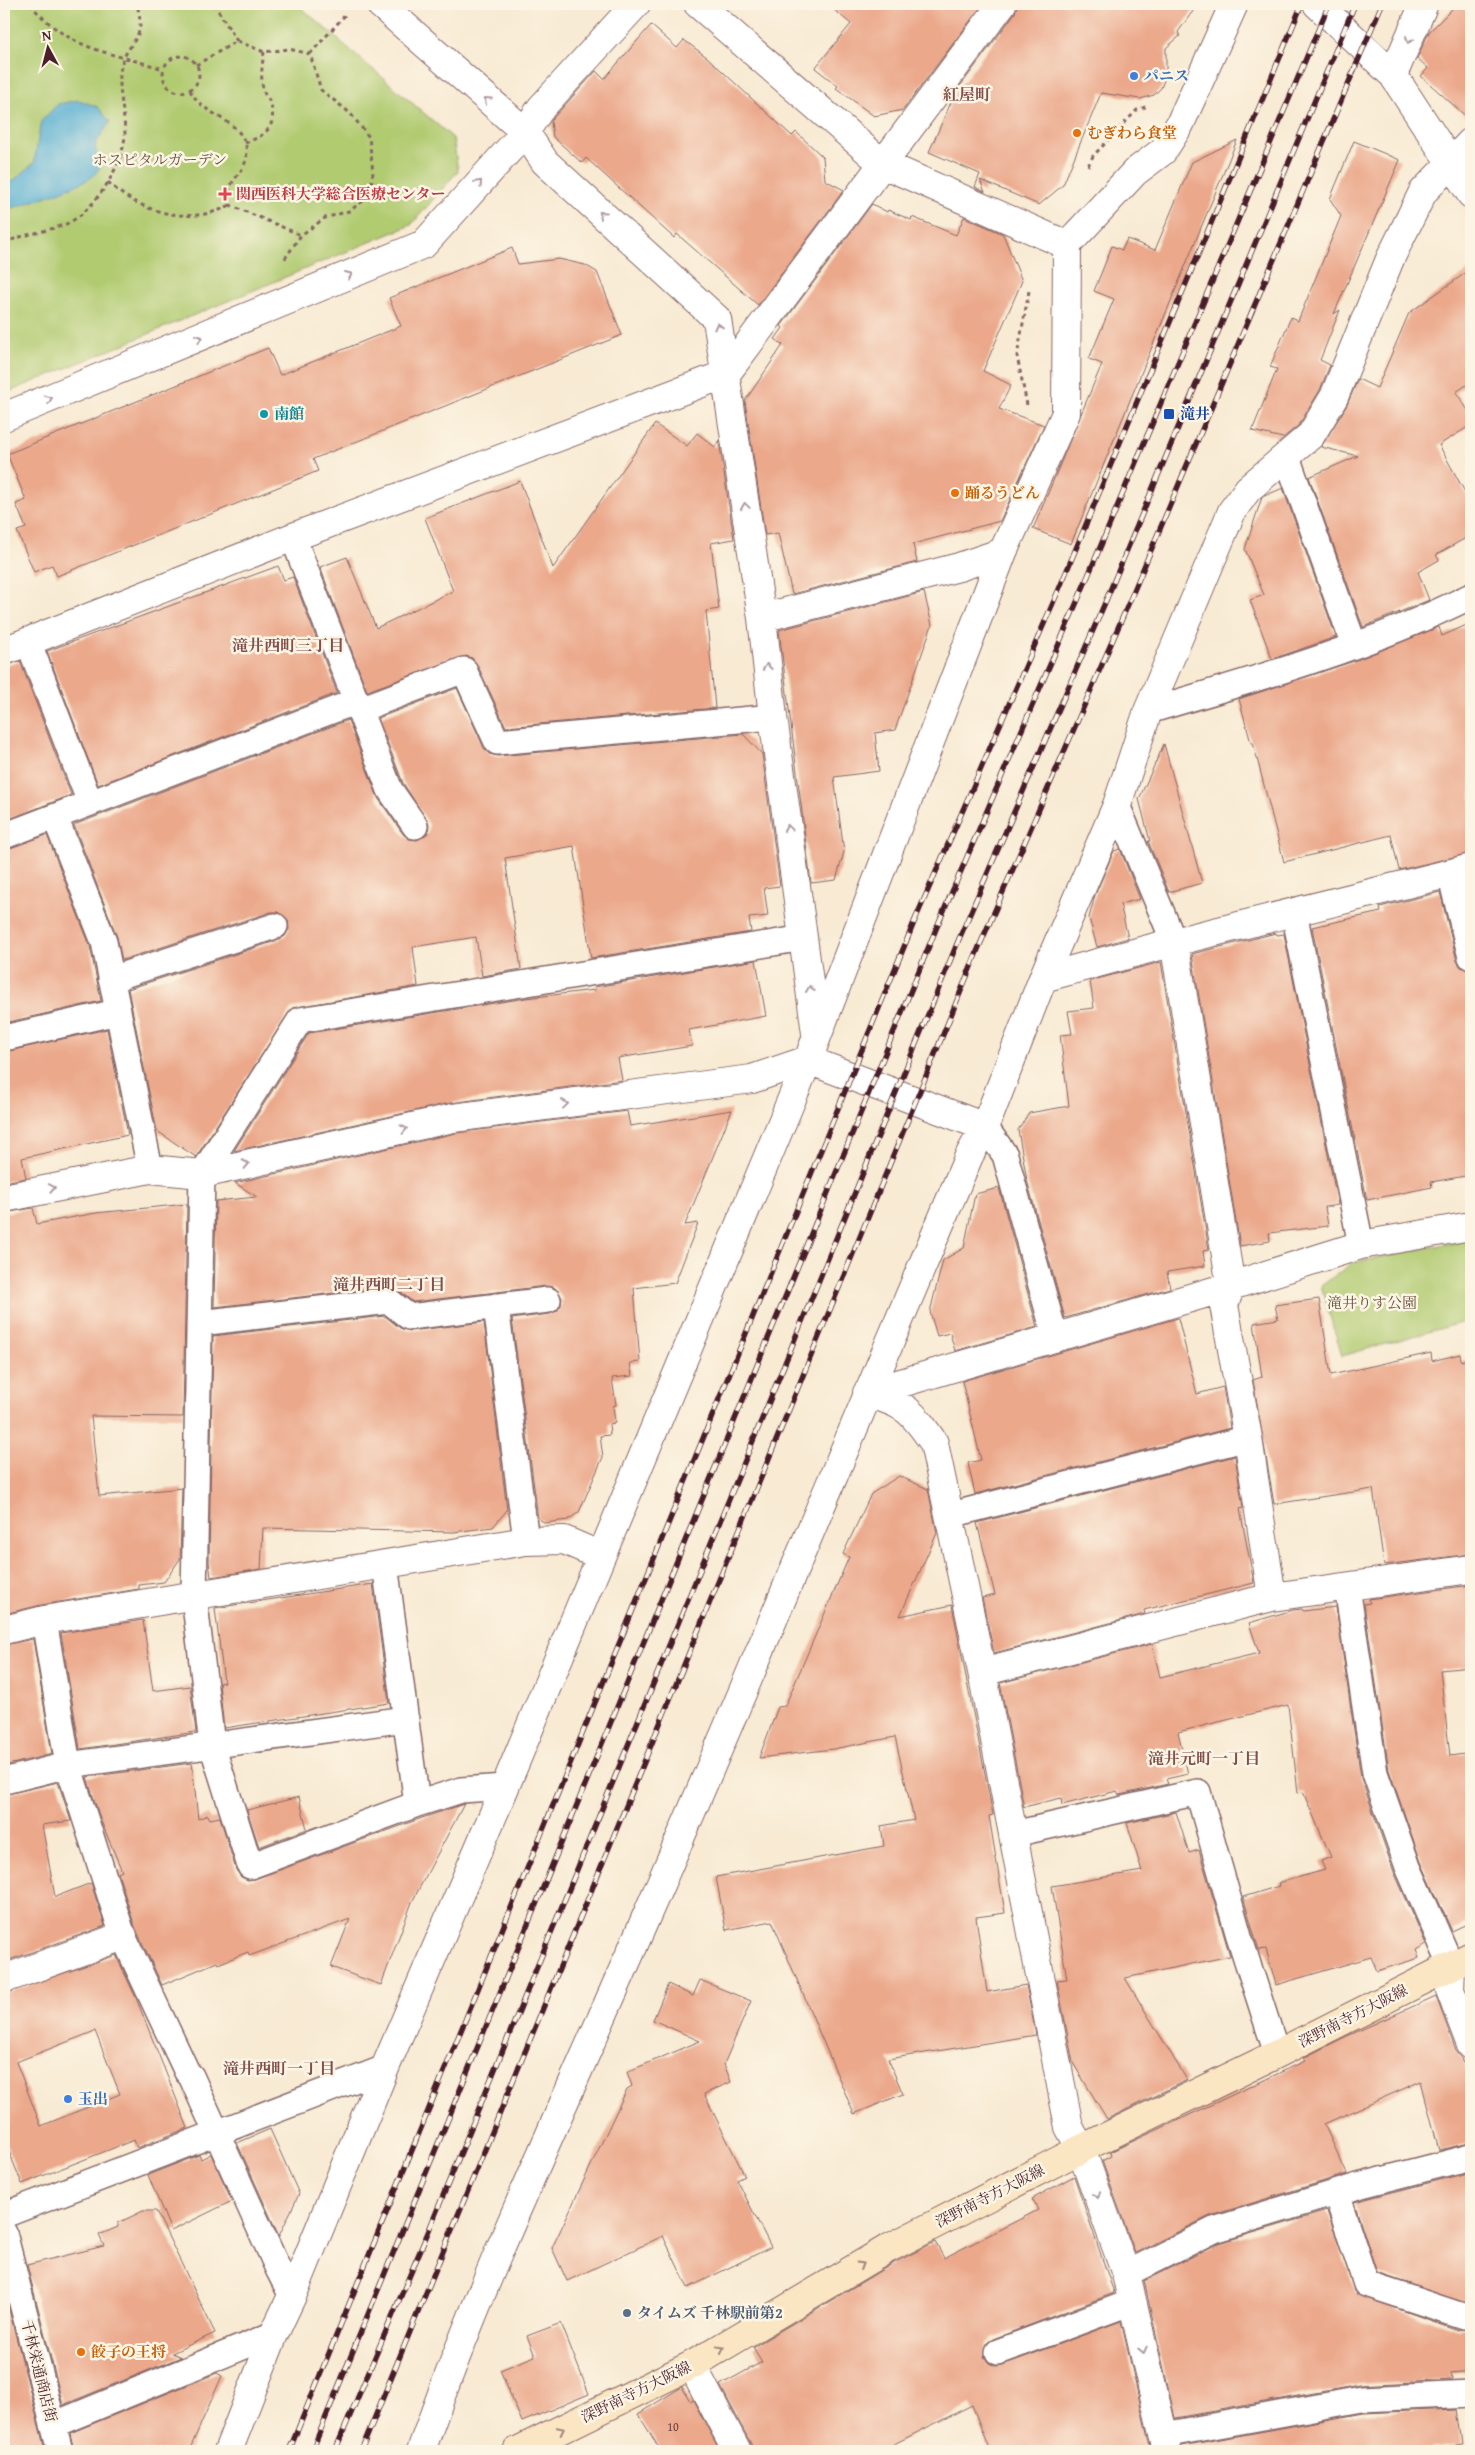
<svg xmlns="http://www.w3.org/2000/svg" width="1475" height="2455" font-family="'Gentium Book Plus','Noto Serif JP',serif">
<rect width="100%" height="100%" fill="#fcf5e5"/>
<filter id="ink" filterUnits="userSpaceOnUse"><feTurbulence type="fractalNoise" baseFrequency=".02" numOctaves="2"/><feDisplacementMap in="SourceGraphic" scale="10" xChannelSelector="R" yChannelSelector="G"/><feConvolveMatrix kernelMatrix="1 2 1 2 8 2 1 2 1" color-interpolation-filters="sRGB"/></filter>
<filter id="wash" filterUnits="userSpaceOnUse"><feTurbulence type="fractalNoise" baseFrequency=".0096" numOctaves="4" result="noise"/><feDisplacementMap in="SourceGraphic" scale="20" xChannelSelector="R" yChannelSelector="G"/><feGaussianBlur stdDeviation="1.12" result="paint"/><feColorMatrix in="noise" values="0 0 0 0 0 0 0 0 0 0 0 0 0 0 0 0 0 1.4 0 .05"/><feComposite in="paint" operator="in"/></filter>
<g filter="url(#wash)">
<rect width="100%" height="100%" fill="#f8ead3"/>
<!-- green -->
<path fill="#b1cb71" stroke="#7e754e" d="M4 4H297L453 138 458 171 411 225 4 394Z
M1471 1239V1320L1342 1356 1321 1286 1352 1263Z"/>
<!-- water -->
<path fill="#55aed2" stroke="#50667e" d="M79 100 98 107 110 122 95 144 96 152 104 161C100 166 97 173 92 177 86 183 14 209 4 210V184L13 181 34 163 41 121 58 104Z"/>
<g id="blocks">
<!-- building -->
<path fill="#eba88b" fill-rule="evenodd" d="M827 4H983L903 110 874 116 836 88 838 86 815 68 851 24Z
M1017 4H1198L1178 32 1180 36 1166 48V75L1161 88 1154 95 1140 99 1101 93 1063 185 1039 205 980 180 985 192 975 187 980 174 929 152 952 100 949 101 1015 13Z
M1457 4H1471V121L1421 76 1428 68 1417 58 1429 32Z
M651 25 677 48 684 40 708 58 792 136 796 132 823 157 825 180 844 190 758 305 677 234 674 238 586 158 582 163 553 137 551 122 553 118 596 71 604 79Z
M1237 140 1071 544 1033 529 1102 364 1089 359 1114 299 1094 291 1112 246 1122 250 1127 239 1155 250 1192 162Z
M1354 141 1400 160 1334 314 1340 310 1320 360 1330 365 1320 390 1299 425 1283 438 1252 431 1277 369 1270 367 1291 317 1298 321 1341 216 1330 199Z
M872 204 887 212 888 210 911 220 912 217 956 235 964 217 1003 234 1022 281 983 371 1011 385 999 409 1044 425 1000 521 913 544 917 562 792 594 778 533 765 535 745 401 783 345 775 339 783 328 781 326Z
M512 248 518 264 559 259 585 265 597 272 622 335 313 459 318 471 57 576 52 565 34 572 17 531 26 528 16 504 26 500 7 454 268 348 280 375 401 326 389 298Z
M1471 269V382L1456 392 1471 415V425L1439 445 1471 503V535L1436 555 1439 560 1418 572 1429 600 1363 627 1309 477 1358 456 1321 447 1347 405 1358 379 1377 388 1409 313Z
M655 424 687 446 697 433 715 447 719 440 734 539 711 543 719 609 706 611 715 708 506 727 477 664 472 658 466 656 367 691 320 567 347 557 376 628 453 591 425 518 520 481 553 568Z
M1283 488 1336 637 1272 659 1250 600 1264 595 1245 549 1262 497Z
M278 566 284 580 293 577 337 693 98 785 47 651Z
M924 592 932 625 895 730 875 733 879 771 834 777 844 852 836 880 811 883 779 630Z
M1471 623V853L1399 870 1391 835 1284 862 1253 743H1251L1239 699 1357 660 1439 627 1442 636Z
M20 661 71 795 4 821V666Z
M457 688 484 748 489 754 498 756 743 734 762 754 780 886 764 888 768 916 749 918 751 932 591 958 574 846 505 858 521 969 482 976 476 937 413 947 418 986 292 1008 196 1157 157 1131 128 989 279 940 285 936 289 929 288 921 278 912H271L122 960 117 937 74 825 348 720 378 798 403 834 409 839 417 840 428 833 429 824 403 783 378 718Z
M1164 744 1202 883 1169 892 1148 841H1150L1139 799Z
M47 835 90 946 101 1001 4 1023V850Z
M1120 849 1140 899 1120 904 1128 938 1097 947 1089 918 1095 895 1114 851Z
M1440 892 1457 961 1461 967 1471 971V1175L1431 1182 1432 1187 1367 1200 1312 927 1381 912 1380 907Z
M1276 933 1277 935 1284 934 1338 1205 1325 1207 1328 1226 1269 1233 1270 1241 1240 1246 1192 954Z
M756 960 766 1016 689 1030 692 1046 618 1058 622 1080 450 1103 234 1151 309 1033 526 998 595 990V987Z
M1161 962 1209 1250 1203 1251 1205 1266 1167 1272 1170 1288 1065 1318 1027 1180 1018 1130 1029 1113 1069 1106 1060 1035 1072 1034 1068 1011 1094 1008 1090 981Z
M107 1029 128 1135 22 1158 26 1178 4 1182V1052Z
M732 1110 685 1225 698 1223 675 1283 634 1288 640 1362 630 1363 632 1376 612 1378 616 1405 613 1406 615 1423 609 1424 610 1435 600 1436 603 1457 579 1512 568 1520 545 1523 538 1518 512 1319 550 1314 557 1311 561 1305 562 1298 554 1287 546 1286 413 1302 398 1290 387 1287 214 1307 216 1201 257 1197 235 1183 456 1133 627 1111 630 1126Z
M999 1188 1037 1327 955 1351 950 1333 937 1336 930 1312 943 1260 964 1248 975 1194Z
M187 1204 183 1417 91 1416 99 1496 182 1488 180 1559 164 1582 139 1585V1589L41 1605 4 1614V1213L33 1208 37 1224 96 1213Z
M1319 1299 1331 1375 1431 1353 1432 1361 1460 1354 1461 1361 1471 1358V1554L1384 1565 1373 1489 1274 1504 1253 1380 1262 1377 1254 1323 1278 1319 1275 1305Z
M385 1316 400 1328 410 1331 484 1322 507 1510 493 1527 454 1532 263 1528 261 1569 211 1577 209 1562 213 1336Z
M1178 1318 1197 1394 1223 1387 1230 1428 975 1494 968 1463 981 1460 962 1381Z
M1235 1456 1243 1508 1240 1509 1254 1583 1144 1610 1145 1614 994 1653 982 1598 995 1595 977 1523Z
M899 1476 928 1489 937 1533 900 1616 952 1605 993 1815 989 1816 1005 1913 976 1917 987 1992 1026 1985 1036 2035 888 2059 903 2094 854 2114 772 1921 726 1930 716 1877 884 1846 881 1826 914 1820 895 1737 833 1749 759 1758 778 1707 785 1706 849 1557 843 1554 871 1494Z
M373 1584 389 1703 224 1728 219 1683 224 1682 215 1608Z
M1471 1585V1667L1440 1670 1450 1756 1471 1753V1922L1452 1931 1421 1862 1389 1770 1364 1604 1370 1603 1369 1599Z
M1336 1607 1361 1778 1394 1872 1426 1944 1416 1950 1419 1958 1377 1971 1371 1957 1276 1985 1266 1949 1259 1950 1243 1897 1279 1886 1278 1883 1325 1870 1321 1861 1331 1857 1303 1792 1298 1793 1288 1705 1178 1732 1188 1774 1166 1779 1168 1784 1119 1795 1117 1791 1062 1805 1061 1798 1024 1807 1000 1683 1152 1644 1160 1677 1259 1653 1249 1623 1293 1610 1302 1609 1303 1611Z
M143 1620 153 1691 190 1686 196 1732 80 1749 61 1633Z
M33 1639 52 1754 4 1766V1645Z
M192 1763 198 1819 208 1815 210 1819 220 1817 236 1870 241 1877 248 1880 255 1879 422 1818 464 1804 412 1902 381 1985 331 1967 350 1919 249 1956 248 1952 218 1964 217 1962 162 1985 135 1927 118 1873 122 1871 101 1821 87 1777Z
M58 1782 71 1821 42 1825 55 1897 91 1883 105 1926 4 1962V1795Z
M299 1797 307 1829 259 1847 247 1810Z
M1176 1812 1189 1853 1199 1850 1230 1956 1125 1978 1187 2080 1107 2119 1073 2063 1057 1980 1067 1979 1052 1886 1142 1871 1127 1823Z
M116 1955 136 1998 188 2128 137 2148 134 2140 22 2184 4 2139V1994ZM95 2031 120 2094 41 2126 16 2062Z
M700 1980 751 2001 724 2064 731 2082 704 2094 745 2176 737 2180 771 2247 688 2288 663 2236 567 2281 552 2248 627 2089 632 2086 627 2072 700 2041 653 2020 668 1984 693 1996Z
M1436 1996 1456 2051 1462 2058 1471 2079V2143L1439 2150 1421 2081 1324 2124 1347 2174 1210 2216 1135 2253 1102 2161 1111 2156 1110 2152 1305 2061 1303 2058 1345 2037Z
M270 2129 299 2194 279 2236 237 2143Z
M211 2154 232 2201 171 2231 148 2175 199 2155 201 2159Z
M1471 2172V2305L1377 2273 1354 2202Z
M1074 2176 1114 2293 993 2339 987 2343 984 2357 989 2363 996 2366 1003 2365 1121 2321 1151 2451H990L972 2405 880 2451H753L751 2444 720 2385 762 2362 753 2347 892 2264 935 2242 944 2258 1038 2210 1032 2199Z
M143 2211H156L215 2333 172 2353 181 2357 63 2405 27 2265 104 2246 99 2235 118 2227V2223Z
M1327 2211 1356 2294 1458 2330 1471 2327V2372L1451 2374 1452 2380 1359 2385 1175 2418 1144 2281 1219 2243Z
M4 2290 40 2430 45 2451H4Z
M561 2323 589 2394 522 2422 500 2370 535 2356 527 2336Z
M217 2373 222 2376 189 2451H74L70 2433Z
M682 2387 690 2401 693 2400 720 2451H661L638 2414Z
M1456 2409 1461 2445 1414 2451H1182V2446L1364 2413Z"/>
</g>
</g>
<g filter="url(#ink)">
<use href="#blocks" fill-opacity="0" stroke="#876666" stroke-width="1"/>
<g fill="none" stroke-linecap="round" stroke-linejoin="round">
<defs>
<path id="lane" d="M1287 457 1354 645
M293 537 390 790 415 826
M28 641 90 803
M1148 711C1257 679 1369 647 1471 596
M1117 805 1174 942
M55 817 104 942 150 1169
M4 836 357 701 366 707 464 670 497 742 773 717
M1450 874 1471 957
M1294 912 1361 1245
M111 979 275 926
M4 1038 117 1012
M985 1127 1005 1155 1055 1336
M496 1306 526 1541
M200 1323 389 1301 409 1317 548 1300
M951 1515 1248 1438
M385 1564 417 1804
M1347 1587 1375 1773 1408 1867 1451 1965
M44 1620 68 1765 123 1936 187 2072 191 2076 278 2269 292 2296
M4 1781 68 1765 406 1719
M505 1787 461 1790 417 1804 250 1866 212 1745 194 1596 202 1174 300 1020 804 938
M1014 1834 1198 1792 1239 1936 1277 2054
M1336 2193 1366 2284 1463 2316
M4 2215 385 2068
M4 2233 60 2451
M1126 2274 1214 2230 1358 2186 1471 2157
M998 2352 1132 2302
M53 2425 274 2334
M1163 2435 1362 2399 1471 2394"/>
<path id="street" d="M380 4 525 132 545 162 717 319 762 618 773 717 816 1033
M698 4 883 164 1067 245
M1317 4 1393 75 1471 194
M1393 75 1424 4
M4 417 424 244 525 132 541 108 636 4
M762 618 959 567 1003 552
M4 651 293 537 726 374 1002 4
M1174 942 1231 1286 1224 1305 1248 1438 1272 1597
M1043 978 1174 942 1471 868
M4 1198 150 1169 202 1174 453 1118 752 1079 808 1060 985 1127
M867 1393C906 1404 912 1411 934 1443L982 1672 1069 2127 1081 2149 1126 2274 1167 2451
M867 1393 1231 1286 1361 1245 1471 1226
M4 1630 44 1620 526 1541 564 1540 601 1556
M982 1672 1272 1597 1471 1569
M1451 1965 1450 1990 1471 2045
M4 1979 123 1936
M692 2365 737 2451
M228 2451 274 2334 292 2296 385 2068 505 1787 808 1060 1003 552 1066 413 1067 245 1135 172 1163 151 1180 124 1234 4
M421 2451C485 2269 569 2095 646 1917 756 1665 860 1410 969 1156L985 1127 1043 978 1117 805 1148 711 1232 511 1248 489 1311 435 1334 397 1390 259 1423 192 1471 142"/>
<path id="secondary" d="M517 2451 692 2365 887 2249 1081 2149 1277 2054 1471 1956"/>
</defs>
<!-- lane casing -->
<use href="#lane" stroke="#876666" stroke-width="28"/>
<!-- street casing -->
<use href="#street" stroke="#876666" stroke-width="30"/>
<!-- secondary casing -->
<use href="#secondary" stroke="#876666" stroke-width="30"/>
<!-- path -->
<path stroke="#876666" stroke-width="3" stroke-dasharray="4 4" stroke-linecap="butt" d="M30 4C71 52 108 51 163 69
M214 4 237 41
M310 54 347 13
M163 74a18 18 0 1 1 36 0a18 18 0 1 1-36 0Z
M196 65 237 41 264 52 289 49 310 54 321 90 350 113 369 137 373 172 371 187 366 199 349 211 325 218 301 235 284 260
M190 90C203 117 239 118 246 146 252 175 221 178 230 205L301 235
M245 143C266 135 278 127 270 102 269 99 265 96 264 92 260 79 262 66 264 52
M1088 166 1093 156 1137 110 1148 106
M108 182C138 212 191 227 230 205
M4 226 11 239
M4 243C24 234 45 232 66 224 94 212 123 166 125 135 125 115 119 95 120 75 121 54 131 49 138 34 142 25 139 13 137 4
M1027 405 1017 356 1029 291"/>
<!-- lane -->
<use href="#lane" stroke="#fff" stroke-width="25"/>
<!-- street -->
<use href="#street" stroke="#fff" stroke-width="28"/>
<!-- secondary -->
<use href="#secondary" stroke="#fbe6c4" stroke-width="28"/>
<defs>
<path id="rail" d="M289 2451 915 920 1060 587 1302 4
M312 2451 936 929 1080 595 1329 4
M335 2451 429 2230 959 939 1104 605 1355 4
M361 2451 979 947 1124 614 1382 4"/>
</defs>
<!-- rail casing -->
<use href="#rail" stroke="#4a1f2b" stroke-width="5.5"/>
<!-- rail -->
<use href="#rail" stroke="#fcf5e5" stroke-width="4" stroke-dasharray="11" stroke-linecap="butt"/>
</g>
<!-- one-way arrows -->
<defs><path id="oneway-chevron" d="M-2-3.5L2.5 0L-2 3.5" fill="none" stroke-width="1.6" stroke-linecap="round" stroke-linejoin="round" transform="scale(1.25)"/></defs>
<g stroke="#ae9aa0">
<use href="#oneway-chevron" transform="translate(1409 40) rotate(113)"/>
<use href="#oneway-chevron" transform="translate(487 100) rotate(-138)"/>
<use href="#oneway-chevron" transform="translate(479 183) rotate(-48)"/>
<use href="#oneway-chevron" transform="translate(602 214) rotate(-138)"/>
<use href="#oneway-chevron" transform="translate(349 275) rotate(-23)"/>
<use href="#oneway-chevron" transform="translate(718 326) rotate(-104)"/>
<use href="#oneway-chevron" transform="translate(199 338) rotate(-23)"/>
<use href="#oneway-chevron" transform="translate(49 399) rotate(-22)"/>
<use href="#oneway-chevron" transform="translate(745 506) rotate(-98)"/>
<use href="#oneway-chevron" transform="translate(767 667) rotate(-96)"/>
<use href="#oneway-chevron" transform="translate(788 828) rotate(-98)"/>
<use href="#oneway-chevron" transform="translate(810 989) rotate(-97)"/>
<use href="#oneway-chevron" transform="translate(565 1104) rotate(-7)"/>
<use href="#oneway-chevron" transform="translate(404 1129) rotate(-13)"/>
<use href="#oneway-chevron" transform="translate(246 1164) rotate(-13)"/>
<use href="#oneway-chevron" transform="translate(52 1188) rotate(-11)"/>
<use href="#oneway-chevron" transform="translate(1097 2195) rotate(70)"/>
<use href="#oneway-chevron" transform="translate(1143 2350) rotate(77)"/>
</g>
<g stroke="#a28278">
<use href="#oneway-chevron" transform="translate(861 2265) rotate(-31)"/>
<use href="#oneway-chevron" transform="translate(721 2349) rotate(-29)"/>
<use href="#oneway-chevron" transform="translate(561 2430) rotate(-26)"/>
</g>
</g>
<!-- markers -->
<g fill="#3f7fe0" stroke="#fcf5e5" stroke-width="2">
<circle cx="1134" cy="76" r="5"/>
<circle cx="68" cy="2099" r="5"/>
</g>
<g fill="#e8710a" stroke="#fcf5e5" stroke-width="2">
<circle cx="1077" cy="133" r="5"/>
<circle cx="955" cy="493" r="5"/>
<circle cx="81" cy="2352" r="5"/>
</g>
<path fill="#e0444e" stroke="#fcf5e5" stroke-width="2" d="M222.5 186.5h5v5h5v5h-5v5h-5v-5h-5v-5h5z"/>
<circle fill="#0f9aa8" stroke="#fcf5e5" stroke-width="2" cx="264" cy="414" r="5"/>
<rect fill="#1a4fb4" stroke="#fcf5e5" stroke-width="2" x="1163" y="408" width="12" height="12" rx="2.5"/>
<circle fill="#5c6f8a" stroke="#fcf5e5" stroke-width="2" cx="627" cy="2313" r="5"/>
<g text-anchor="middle" stroke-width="5" stroke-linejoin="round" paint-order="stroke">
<!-- number labels -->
<g font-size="12" fill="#724143">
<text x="673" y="2431">10</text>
</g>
<!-- shop labels -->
<g font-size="15" font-weight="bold" fill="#366cbe" stroke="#fcf5e5" text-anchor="start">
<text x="1144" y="81">パニス</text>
<text x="78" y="2104">玉出</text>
</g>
<!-- food labels -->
<g font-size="15" font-weight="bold" fill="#c56008" stroke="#fcf5e5" text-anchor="start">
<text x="1087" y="138">むぎわら食堂</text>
<text x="965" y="498">踊るうどん</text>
<text x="91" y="2357">餃子の王将</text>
</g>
<!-- park labels -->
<g font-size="15" fill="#695340" stroke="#fcf5e5">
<text x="160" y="165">ホスピタルガーデン</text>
<text x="1372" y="1308">滝井りす公園</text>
</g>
<!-- health labels -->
<g font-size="15" font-weight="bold" fill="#be3a42" stroke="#fcf5e5" text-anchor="start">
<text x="236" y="199">関西医科大学総合医療センター</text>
</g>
<!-- culture labels -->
<g font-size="15" font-weight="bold" fill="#0d838f" stroke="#fcf5e5" text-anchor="start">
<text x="274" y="419">南館</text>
</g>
<!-- transit labels -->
<g font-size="15" font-weight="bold" fill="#164399" stroke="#fcf5e5" text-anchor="start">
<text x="1180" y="419">滝井</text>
</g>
<!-- street labels -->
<g font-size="15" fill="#4a1f2b" stroke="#fcf5e5">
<text transform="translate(1353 2016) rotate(-27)" y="5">深野南寺方大阪線</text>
<text transform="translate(990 2196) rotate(-27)" y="5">深野南寺方大阪線</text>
<text transform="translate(39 2371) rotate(76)" y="5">千林栄通商店街</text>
<text transform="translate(636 2392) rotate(-26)" y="5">深野南寺方大阪線</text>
</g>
<!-- service labels -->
<g font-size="15" font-weight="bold" fill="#4e5e75" stroke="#fcf5e5" text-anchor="start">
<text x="637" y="2318">タイムズ 千林駅前第2</text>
</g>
<!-- neighbourhood labels -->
<g font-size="16" font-weight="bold" fill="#824f4d" stroke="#fcf5e5">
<text x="967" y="100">紅屋町</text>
<text x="288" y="651">滝井西町三丁目</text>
<text x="389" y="1290">滝井西町二丁目</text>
<text x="1204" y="1764">滝井元町一丁目</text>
<text x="279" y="2074">滝井西町一丁目</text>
</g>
</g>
<!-- margin -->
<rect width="1475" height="2455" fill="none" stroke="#fcf5e5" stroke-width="20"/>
<!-- north arrow -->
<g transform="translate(48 48) rotate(353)" stroke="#fcf5e5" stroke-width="4" paint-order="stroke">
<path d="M0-4L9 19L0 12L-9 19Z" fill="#4a1f2b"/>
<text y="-8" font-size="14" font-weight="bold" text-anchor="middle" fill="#4a1f2b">N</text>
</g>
</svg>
